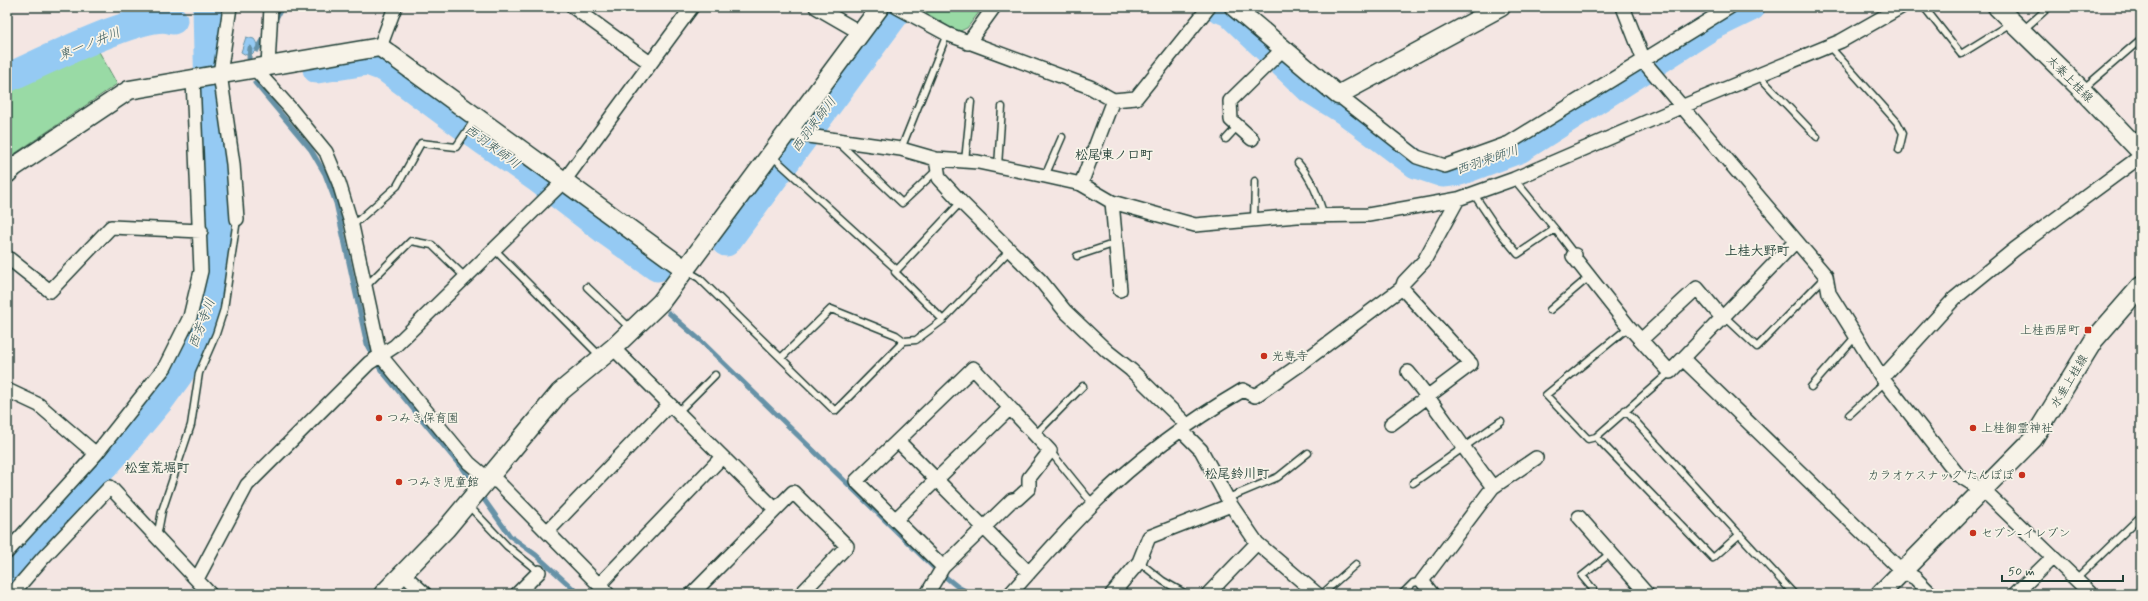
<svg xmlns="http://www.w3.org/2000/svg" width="2148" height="601" font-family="Mynerve,'Klee One',sans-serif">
<rect width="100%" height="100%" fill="#f4e6e3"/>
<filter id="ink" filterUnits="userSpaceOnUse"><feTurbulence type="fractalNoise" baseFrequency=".025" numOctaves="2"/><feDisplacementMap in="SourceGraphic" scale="8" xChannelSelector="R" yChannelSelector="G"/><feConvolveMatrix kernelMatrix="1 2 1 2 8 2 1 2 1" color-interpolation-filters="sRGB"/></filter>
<g filter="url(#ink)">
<!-- green -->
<path fill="#99daa5" stroke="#5c8c6c" d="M916 7H983L967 28 958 32Z
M97 48 117 84 7 159V86Z"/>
<!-- water -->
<path fill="#95caf3" stroke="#6692a7" d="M246 37 254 39C258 44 258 49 252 54L246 55 241 52Z"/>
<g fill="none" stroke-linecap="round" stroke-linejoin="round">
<!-- stream -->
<path stroke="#6692a7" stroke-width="5" d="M163 7 166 17
M274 22 282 7
M257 50 266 35
M249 58 250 48
M255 83 311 150 325 174 336 203 367 345 381 370 461 467 510 536 536 555 579 594
M669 313 701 341 933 567 958 587 971 594"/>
<!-- river -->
<path stroke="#95caf3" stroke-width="29" d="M1217 7 1229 12 1310 89 1347 112 1416 164 1443 173 1460 171 1519 149 1710 27 1751 7
M317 69 367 61 386 68 483 140 536 177 609 233 657 267
M7 78C37 65 146 9 173 20
M726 242 900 7
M7 573 113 456 160 400 179 374 194 346 210 305 216 271 217 240 209 101 207 7"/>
<defs>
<path id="lane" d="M1924 7 1961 54 2011 23
M2023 30 2049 7
M1829 46 1897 122 1903 133 1899 150
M1759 76 1817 137
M2083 89 2141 39
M1226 139 1238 126
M838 142 902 203 937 170
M901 149 947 34
M772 156 897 270
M965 161 971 102
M1298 163C1312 179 1318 196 1324 216
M998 166 1002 107
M1045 176 1062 137
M1473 193 1498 230 1518 254 1555 229 1514 179
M1254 220 1255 181
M352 226 397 186 421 143 456 147 475 119
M1555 229 1575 255
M494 249 600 356
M1077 256 1116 243
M687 271 699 278 835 411 904 341 896 335 831 309 781 358
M366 286 411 241 432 245 465 277
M587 287 631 329
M1550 310 1589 277
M1725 317 1757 347 1825 277
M943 320 895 272 961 202
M1629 327 1546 395 1588 439 1596 437 1670 372
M904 341 916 340 943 320 1009 251
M1811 387 1856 336
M1625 410 1794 594
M678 412 715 375
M1849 415 1885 382
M1036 434 1083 386
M1596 437 1713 558 1740 534
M1050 451 1088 498 1094 502
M1413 483 1501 421
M1228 498 1278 477 1308 453
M468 505 507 546 539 572
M157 537 162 511 191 425 199 373 216 334 224 309 237 219
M1139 562 1163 581 1186 594
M2076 579 2138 519
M1593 589 1582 576 1612 552
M1322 594 1356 564
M1402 594 1413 583 1422 581"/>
<path id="street" d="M230 7 220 74 233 164 237 219
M573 7 650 63
M816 7 861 33
M897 7 947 34 1090 87 1113 100 1136 98 1209 7
M1623 7 1645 63 1826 276 1829 293 1882 378 1958 475 1984 491 2091 594
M968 43 994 7
M380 47 395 7
M268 66 271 7
M254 68 290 108 326 152 339 183 352 226 380 355 469 463 488 479 498 482 608 594
M1338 95 1417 157 1445 166 1509 143 1730 7
M787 133 901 149 936 159 978 162 1045 176 1081 184 1112 202 1195 225 1297 216 1368 215 1458 199 1514 179 1681 107 1841 41 1901 7
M1252 139 1231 120 1230 101 1283 49
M936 159 939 178 961 202 1041 281 1065 311 1107 351 1131 370 1187 425
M1081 184 1113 100
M1112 202 1120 290
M1575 255 1573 256 1629 327 1670 372 1796 241
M7 257 50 291 111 227 201 231
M1641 340 1697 288 1723 319
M613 348 775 509
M1683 359 1902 571 1915 578 1931 594
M1408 372C1439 409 1464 450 1493 487
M1882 378 1955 298 2015 249 2141 156
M7 390 39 405 96 454
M1391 424 1471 364 1402 288
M1181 430 1201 450 1231 505 1257 543 1317 594
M898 441 1029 573
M1579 517 1647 594
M896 519 1010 408
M548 531 669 405
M7 552 96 454 165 367 190 317 201 271 193 79
M403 574 425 594
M197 579 247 485 369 363 395 346 564 181 692 7
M599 585 722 457
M12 594 43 558 110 487 210 594
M517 594 539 572
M692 594 793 492 847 546 801 594
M927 594 943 567 856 481 973 368 1050 451 1029 478V488L1017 499 1012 500 943 567
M1010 594C1038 563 1065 531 1095 502 1139 458 1190 421 1243 390L1255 396 1298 366 1402 288 1404 282 1424 261 1458 199
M1112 594 1139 562 1149 537 1231 505
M1208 594 1257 543
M1432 594 1422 581 1493 487 1536 458
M2015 594 2053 557"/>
<path id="secondary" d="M1234 7 1338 95 1501 7
M1997 7 2082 90 2141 152
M7 174 14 167 129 90 380 47 686 270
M383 594 446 529 560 392 613 348 661 302 880 7
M1880 594 2033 439 2094 340 2141 286"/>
</defs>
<!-- lane casing -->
<use href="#lane" stroke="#1f3d34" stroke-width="9"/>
<!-- street casing -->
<use href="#street" stroke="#1f3d34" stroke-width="16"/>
<!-- secondary casing -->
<use href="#secondary" stroke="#1f3d34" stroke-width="21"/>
<!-- lane -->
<use href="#lane" stroke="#f7f3e8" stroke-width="6"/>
<!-- street -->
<use href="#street" stroke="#f7f3e8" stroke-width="13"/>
<!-- secondary -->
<use href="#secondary" stroke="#f7f3e8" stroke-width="18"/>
</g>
</g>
<!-- markers -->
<g fill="#c8321e" stroke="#f7f3e8" stroke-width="1.5">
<rect x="2084" y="326" width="8" height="8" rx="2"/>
<circle cx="1264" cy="356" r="4"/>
<circle cx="379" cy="418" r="4"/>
<circle cx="1973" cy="428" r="4"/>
<circle cx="2022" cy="475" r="4"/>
<circle cx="399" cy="482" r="4"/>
<circle cx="1973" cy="533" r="4"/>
</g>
<g text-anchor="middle" stroke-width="3.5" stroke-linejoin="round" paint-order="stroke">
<!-- street labels -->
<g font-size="12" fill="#1f3d34" stroke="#f7f3e8">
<text transform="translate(2070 79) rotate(45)" y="4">太秦上桂線</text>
<text transform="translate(2069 381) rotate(-59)" y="4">水垂上桂線</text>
</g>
<!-- poi labels -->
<g font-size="12" fill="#1f3d34" stroke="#f7f3e8" text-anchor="start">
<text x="2080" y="334" text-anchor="end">上桂西居町</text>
<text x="1272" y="360">光専寺</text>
<text x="387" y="422">つみき保育園</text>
<text x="1981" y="432">上桂御霊神社</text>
<text x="2014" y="479" text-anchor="end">カラオケスナック たんぼぽ</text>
<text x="407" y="486">つみき児童館</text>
<text x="1981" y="537">セブン-イレブン</text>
</g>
<!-- water labels -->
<g font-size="13" font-style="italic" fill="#37595a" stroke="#f7f3e8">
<text transform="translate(89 43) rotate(-22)" y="5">東一ノ井川</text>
<text transform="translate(813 124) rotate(-53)" y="5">西羽束師川</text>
<text transform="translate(493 146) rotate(36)" y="5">西羽束師川</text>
<text transform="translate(1487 159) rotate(-19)" y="5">西羽束師川</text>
<text transform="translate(201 323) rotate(-69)" y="5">西芳寺川</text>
</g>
<!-- neighbourhood labels -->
<g font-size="13" font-weight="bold" fill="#1f3d34" stroke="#f7f3e8">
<text x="1114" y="159">松尾東ノ口町</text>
<text x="1757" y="255">上桂大野町</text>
<text x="157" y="472">松室荒堀町</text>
<text x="1237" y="478">松尾鈴川町</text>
</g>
</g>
<!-- margin -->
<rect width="2148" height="601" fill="none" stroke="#f7f3e8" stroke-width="24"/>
<rect x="12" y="12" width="2124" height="577" fill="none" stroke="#1f3d34" stroke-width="1.5" filter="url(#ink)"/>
<!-- scale -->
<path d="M2002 575v6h121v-6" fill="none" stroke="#1f3d34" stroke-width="2"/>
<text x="2008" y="575" font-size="12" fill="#1f3d34" stroke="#f7f3e8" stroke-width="3" paint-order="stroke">50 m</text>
</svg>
